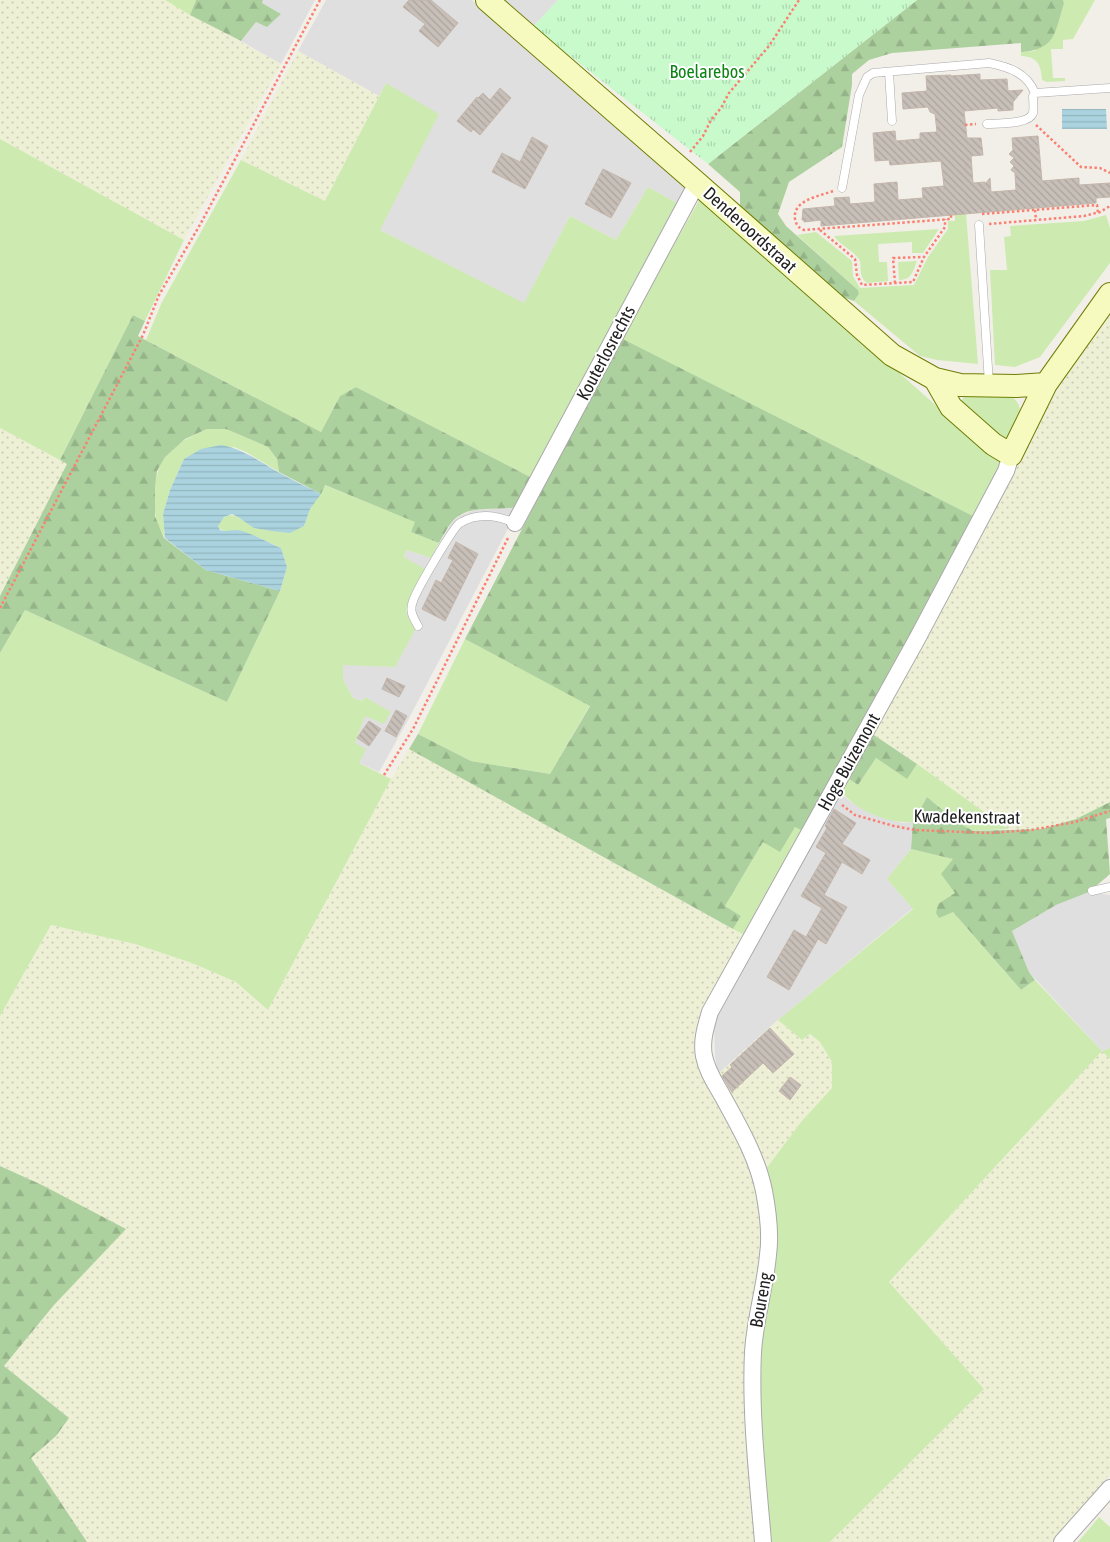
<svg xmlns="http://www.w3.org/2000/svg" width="1110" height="1542" font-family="'Asap Condensed',sans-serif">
<defs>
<pattern id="farmland-dots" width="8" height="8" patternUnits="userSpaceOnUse" patternTransform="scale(1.25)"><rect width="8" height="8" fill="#eef0d5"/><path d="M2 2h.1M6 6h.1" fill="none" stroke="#ccceb7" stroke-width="1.8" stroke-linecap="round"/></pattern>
<pattern id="forest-firs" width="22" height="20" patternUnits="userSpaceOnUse" patternTransform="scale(1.25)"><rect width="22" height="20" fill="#add19e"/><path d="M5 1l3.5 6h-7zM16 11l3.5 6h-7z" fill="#95b388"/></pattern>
<pattern id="park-tufts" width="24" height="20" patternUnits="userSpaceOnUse" patternTransform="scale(1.25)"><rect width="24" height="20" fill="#c8facc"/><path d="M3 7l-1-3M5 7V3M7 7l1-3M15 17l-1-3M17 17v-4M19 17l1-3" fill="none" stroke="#acd6af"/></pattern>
<pattern id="water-rules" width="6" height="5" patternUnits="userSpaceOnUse" patternTransform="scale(1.25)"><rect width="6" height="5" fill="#aad3df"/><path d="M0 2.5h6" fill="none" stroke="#92b5bf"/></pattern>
<pattern id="building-back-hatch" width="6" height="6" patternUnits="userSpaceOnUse" patternTransform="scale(1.25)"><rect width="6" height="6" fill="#c7bfb8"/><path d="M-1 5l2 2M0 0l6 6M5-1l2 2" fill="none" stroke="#aba49e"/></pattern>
</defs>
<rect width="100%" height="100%" fill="#f2efe9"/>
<!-- residential -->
<path fill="#e0dfdf" d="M263 0H315L281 64 241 41 256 22 281 14 262 3Z
M326 0H472L685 188 677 203 648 187 616 240 570 216 524 304 380 230 386 83 379 96 298 51Z
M502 0H558L533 27Z
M520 506 407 722 379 772 359 763 355 743 365 715V697L362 701 353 698 343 679V664L395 667 410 597 425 570 404 558 407 550 431 558 452 522 461 515 475 510 512 508Z
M839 789 844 796 851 802 872 814 903 823 913 822 911 849 887 879 913 908 771 1026 718 1074 715 1057 714 1022 722 1002Z
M1089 892 1110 895V1048L1102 1051 1029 972 1012 931 1056 905Z"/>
<!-- farmland -->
<path fill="url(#farmland-dots)" d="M0 0H165L281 64 184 240 0 139Z
M298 51 379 96 325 201 241 160Z
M1110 315V802L1076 819 1041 829H1008L871 733 921 646 1045 410 1073 365Z
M0 428 67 464 0 596Z
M409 749 744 935 717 984 698 1037 752 1160 764 1236 756 1287 759 1542H87L31 1458 56 1436 68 1418 4 1366 54 1305 42 1185 0 1166V1016L51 925 135 944 192 963 236 982 268 1010 391 779Z
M778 1020 802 1040 809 1034 820 1042 832 1062V1088L801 1122 766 1169 718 1074Z
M1102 1051 1110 1059V1474L1052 1542H830L984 1389 889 1282Z"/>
<!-- grass -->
<path fill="#cdebb0" d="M165 0H196L190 15Z
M1063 0H1095L1073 39 1063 40V49H1051L1053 78H1065V81L1047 82 1042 80C1041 65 1038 57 1021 56V52L1035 51 1064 3Z
M386 83 439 114 380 230 524 303 570 216 616 240 648 187 677 203 534 479 356 387 340 396 321 432 146 340 162 302 241 160 325 201Z
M0 139 184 240 145 321 133 315 60 460 0 428Z
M701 197 1002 464 975 517 621 338Z
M966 213 978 364 937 360 920 356 854 301 859 294 858 290 797 235 816 232 852 261 853 276 860 288 914 285 928 257 948 229V221H955V214Z
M1106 215 1110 228V263L1040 357 1015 367 995 365 990 270H1007L1004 237 1011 236 1010 226 1084 221Z
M939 229 923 253H912V242L878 244 879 262H887L888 281 867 283C856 274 864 265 858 258 851 249 840 245 834 236Z
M917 261C913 271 912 280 899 280L898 262Z
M965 396 1012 397C1028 409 1016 423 1009 437L1001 439 960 402Z
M207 429H226L268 447 277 459 279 472 246 452 234 447 184 459 170 490 163 514 165 538C162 531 157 524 156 517 152 501 155 469 165 456 176 443 192 436 207 429Z
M324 485 416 522 411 532 439 543 431 558 407 550 404 557 425 569C420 580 404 603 407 614 408 619 413 624 416 628L395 667 343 665V679L353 698 362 701 365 697 391 712 384 724 365 716 355 743 366 749 359 763 391 779 268 1010 236 982 192 963 135 944 51 925 0 1016V653L25 610 227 702 280 591 287 567 281 548 253 535 227 532 220 529 218 526C222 514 233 512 242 520L304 526 310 509Z
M465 639 590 705 550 774 471 761 418 734Z
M876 758 906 778 917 764 1008 829 972 831 957 822 927 797 913 822C888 824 854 810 839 789L846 777 858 785Z
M796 827 805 832 744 935 733 929 741 916 725 906 763 842Z
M911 849 954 859 955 893 953 912 1021 990 1035 980 1102 1051 1110 1048V1059L1102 1051 889 1282 984 1389 830 1542H769L761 1427V1375L766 1169 801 1122 832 1088V1062L820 1042 810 1034 802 1040 778 1020 913 909 887 879Z
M1099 1517 1110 1527V1542H1078Z"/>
<!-- forest -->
<path fill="url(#forest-firs)" d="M196 0H263L262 3 281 14 267 27 256 22 241 41 190 15Z
M917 0H1063L1064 3C1055 32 1056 50 1021 52V43L892 53 869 60 852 74V85L842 147 789 182 778 214 786 226 858 290 859 294 854 301 837 295 740 206V192L708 164Z
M133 315 145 321 138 336 321 432 340 396 356 387 534 479 520 506C498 513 469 502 452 522 447 528 443 536 439 543L411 532 415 522 325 485 321 494 279 472 277 459 268 447 226 429H207L185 439 165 457 157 471 155 488V516L164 538 206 570 280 591 227 702 25 610 0 653V596L67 464 60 460Z
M621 338 975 517 805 832 795 827 780 852 763 842 725 906 741 916 733 929 409 749 418 734 471 761 550 774 590 706 465 639Z
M871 733 917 764 907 779 876 758 858 785 846 777Z
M927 797 957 822 973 831 1041 829 1076 819 1110 802V818L1106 819 1110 874 1089 892 1056 905 1012 931 1029 972 1035 980 1021 990 953 912 939 918 936 913 938 904 955 893 941 874 953 859 911 849 913 822Z
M0 1166 42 1185 126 1229 54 1305 4 1366 69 1418 56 1436 31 1458 87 1542H0Z"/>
<!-- park -->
<path fill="url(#park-tufts)" d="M558 0H917L708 164 533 27Z"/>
<!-- water -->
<path fill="url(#water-rules)" d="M1062 109H1106L1107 129H1062Z
M221 445C243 449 259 461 278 472 292 480 307 487 321 494L310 509 304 526 290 533 272 531 254 528 238 517 232 514 224 517 218 526 220 530C227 532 229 530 236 530 246 530 271 544 281 548L287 567 280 591 206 570 165 538 163 514 170 490 184 459 201 449Z"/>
<!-- building -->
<path fill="url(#building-back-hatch)" stroke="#c4b6ab" d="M409 0H431L458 23 438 47 419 31 425 24 403 7Z
M980 74V80L1007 79 1008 91 1023 90 1013 102V110L998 111V108L964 111 967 138H981L983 155 971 156 973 183 985 182V184L990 178 991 192 1016 190 1015 173 1011 170 1014 166 1010 162 1014 158 1009 154 1013 150 1012 138 1038 136 1042 181 1079 178V185L1110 183V197L1096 198V203L821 226V220L804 222V220H802L803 209 835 206 834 198 849 197 850 204 875 202 874 184 897 182 898 200 923 198 922 188 944 186 941 161 890 165 889 160 875 161 873 133 895 131 896 141 920 139V133L937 132 935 114 930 112 928 107 903 109 902 93 927 91 926 76 951 75V76Z
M500 88 511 98 480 135 473 129 471 132 457 121 477 97 478 98 483 93 490 100Z
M532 137 548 146 525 189 492 172 502 153 520 162Z
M603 169 631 183 611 218 585 204Z
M456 542 478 554 445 621 422 609 436 580 441 583 453 560 448 558Z
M387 678 405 686 399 697 382 689Z
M396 710 407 716 396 737 385 731Z
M369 721 381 729 369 746 357 738Z
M834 809 856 823 842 844 870 860 862 874 842 862 824 895 847 907 826 944 818 939 789 990 767 977 794 930 806 937 822 908 801 896 826 853 816 847 827 828 825 826Z
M770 1028 794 1054 773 1073 763 1063 732 1092 722 1076 732 1067 730 1065Z
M790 1077 801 1085 790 1100 779 1091Z"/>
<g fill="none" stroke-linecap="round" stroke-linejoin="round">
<defs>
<path id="lane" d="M889 72 892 121
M987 124C998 123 1029 125 1033 113 1034 107 1033 101 1033 96L1035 93 1110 88
M842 188 859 95 867 77 873 73 989 63C1009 67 1027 73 1035 93
M979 225 989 384
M418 626C413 617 409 611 413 601 416 591 453 527 460 523 478 512 497 515 515 523
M1092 891 1110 887"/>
<path id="street" d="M515 523 697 183
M763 1542C758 1481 750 1414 753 1352 755 1319 765 1288 768 1255 771 1234 768 1212 764 1191 757 1157 740 1128 723 1097 716 1084 707 1072 704 1056 701 1041 706 1026 710 1012L917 639 1006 471 1011 455
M1062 1542 1110 1488"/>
<path id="secondary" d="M487 0 697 183 892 355 935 379 960 385 1016 386 1046 384
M935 379 951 407 993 444 1011 455 1046 384 1110 294"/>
</defs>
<!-- lane casing -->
<use href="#lane" stroke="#a9a9a9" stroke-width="9"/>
<!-- street casing -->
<use href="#street" stroke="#a9a9a9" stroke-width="18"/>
<!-- secondary casing -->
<use href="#secondary" stroke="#707d05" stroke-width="24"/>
<!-- path -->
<path stroke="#fa8072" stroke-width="2.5" stroke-dasharray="2.5 2.5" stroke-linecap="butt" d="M965 125 976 124
M1036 125 1081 167 1100 168 1110 173
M690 152 703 136 711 120 721 108 729 93 769 46 799 0
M833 191C820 196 792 200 795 219 796 225 799 228 804 230L951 219V215
M1035 210 1036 220
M982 214 1097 205 1098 213
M989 224 1084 216 1100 212 1110 206
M820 230 855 259 857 275 862 285 913 282 924 257 945 227V219
M895 283 893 258 924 257
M0 608 143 335 159 295 201 223 320 0
M384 775 413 729 509 536
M842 805 855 815 894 826 915 830 990 833 1031 830 1075 822 1110 811"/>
<!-- lane -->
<use href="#lane" stroke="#fff" stroke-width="8"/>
<!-- street -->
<use href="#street" stroke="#fff" stroke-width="16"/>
<!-- secondary -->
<use href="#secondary" stroke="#f7fabf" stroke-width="22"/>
</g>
<g text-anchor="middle" stroke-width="4" stroke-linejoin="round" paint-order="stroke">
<!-- park labels -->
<g font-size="18" fill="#0c8416" stroke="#fff">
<text x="707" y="78">Boelarebos</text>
</g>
<!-- street labels -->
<g font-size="18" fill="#222" stroke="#fff">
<text transform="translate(750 230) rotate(42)" y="6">Denderoordstraat</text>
<text transform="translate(606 353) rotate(-62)" y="6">Kouterlosrechts</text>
<text transform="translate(849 762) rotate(-61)" y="6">Hoge Buizemont</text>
<text transform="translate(967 817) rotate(1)" y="6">Kwadekenstraat</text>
<text transform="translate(761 1300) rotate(-80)" y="6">Boureng</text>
</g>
</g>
</svg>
